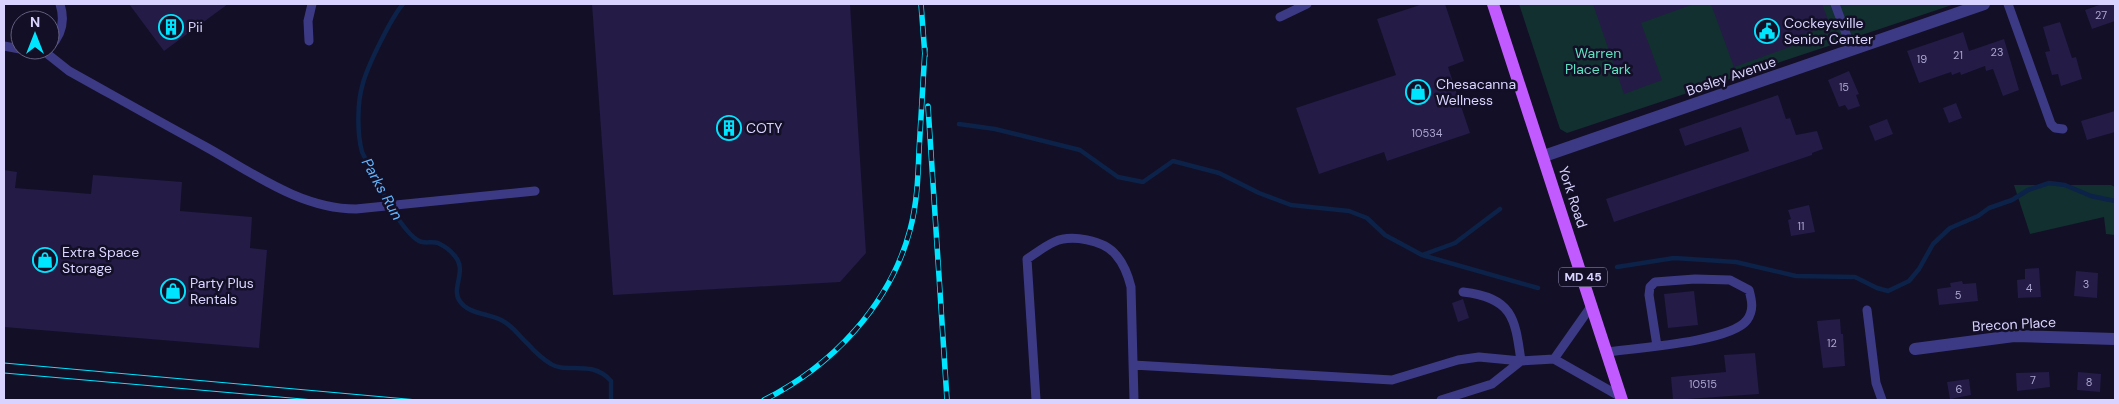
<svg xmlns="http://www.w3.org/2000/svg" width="2119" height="404" font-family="'DM Sans',sans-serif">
<rect width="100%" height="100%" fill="#130f26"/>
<!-- green -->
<path fill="#12302f" d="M1519 4H1955L1567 133 1560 129Z
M2014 185H2111L2115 187V235L2106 234 2104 217 2030 234Z"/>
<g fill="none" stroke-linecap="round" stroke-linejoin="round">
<!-- stream -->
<path stroke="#0c2248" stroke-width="4.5" d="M403 4C391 18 368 65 363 83 357 102 357 133 362 152 374 175 398 229 419 241 424 244 432 241 438 243 442 245 450 250 453 254 469 269 451 287 459 300 468 315 490 313 503 321 514 327 519 336 528 344 534 351 543 359 551 364 566 374 592 359 611 381V400
M959 124 995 129 1080 150 1118 177 1143 182 1173 161 1219 173 1259 193 1291 205 1349 211 1367 218 1385 235 1422 255 1538 288
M1422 255 1455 243 1500 209
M1617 267 1674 258 1736 262 1796 276 1855 277 1877 288 1888 291 1909 281 1919 269 1933 244 1950 228 1978 216 1989 208 2012 200 2028 190 2049 183 2065 185 2091 196 2115 201"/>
</g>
<!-- building -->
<path fill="#241b47" d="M129 4H228L164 51Z
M592 4H850L866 253 840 282 613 295Z
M1423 4H1445L1464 61 1448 67 1470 133 1387 161 1384 152 1319 174 1296 108 1396 75 1377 19Z
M1593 4H1691V5L1641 23 1662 80 1624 94Z
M1711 4H1822L1830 25 1795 37 1798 44 1734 67Z
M2102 4H2115V21L2092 29 2085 10Z
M2060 22 2072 58 2076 57 2082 79 2061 86 2058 74 2052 75 2045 52 2050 51 2043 27Z
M1963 32 1969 51 2004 39 2019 90 2003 96 1993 69 1986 71 1985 66 1961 75 1960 72 1952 75 1951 72 1919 83 1907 51Z
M1849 71 1859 94 1856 95 1860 106 1848 110 1845 105 1839 107 1828 80Z
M1778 95 1786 119 1790 118 1796 135 1817 131 1823 149 1812 153V155L1614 222 1606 199 1749 151 1741 127 1685 146 1679 129Z
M1956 103 1962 118 1949 123 1943 108Z
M2115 111V132L2087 140 2081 121Z
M1887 119 1893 134 1875 141 1869 126Z
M4 170 17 172 15 188 91 194 93 175 182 182 180 211 252 217 250 248 267 250 259 348 4 327Z
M1809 205 1815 232 1791 236 1788 220 1791 219 1788 210Z
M2039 268 2041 297 2018 298 2017 280 2025 279V269Z
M2076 271 2098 273 2097 298 2074 296Z
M1962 281 1963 284 1976 283 1978 301 1939 305 1937 289 1951 287 1950 283Z
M1694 291 1698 325 1668 328 1664 294Z
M1463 299 1469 318 1458 322 1452 303Z
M1840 319 1841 334H1843L1845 366 1823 368 1817 321Z
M1755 353 1759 394 1673 400 1671 377 1726 372 1724 355Z
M2049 372 2050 387 2017 391 2016 373Z
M2078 372 2101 374 2100 392 2077 390Z
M1969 379 1971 395 1950 399 1947 382Z"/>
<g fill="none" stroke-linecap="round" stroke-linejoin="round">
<!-- lane -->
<path stroke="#3d3a85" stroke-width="9" d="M1835 4 1852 50
M2008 4 2051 124 2055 128 2063 129
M1280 17 1307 4
M309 41 308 21 312 4
M4 46 20 49
M50 47C62 35 65 20 60 4
M30 50 45 52 47 50
M45 52 69 71C114 96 160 122 206 147 253 173 301 209 356 209L535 191
M1592 305 1554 359 1621 397
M1867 310 1876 383 1882 400
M1606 352C1635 348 1731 342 1747 320 1754 310 1752 301 1749 290L1730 280 1695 279 1655 282 1650 287 1649 295 1657 346
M1133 365 1392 380 1458 360 1479 357 1521 361 1554 359
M1036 400 1027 259C1036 253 1045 246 1054 242 1071 234 1104 240 1116 255 1124 264 1128 275 1131 287L1134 400
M1441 400 1492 384 1521 361C1515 318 1513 298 1463 292"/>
<!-- street -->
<path stroke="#3d3a85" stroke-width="12" d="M1544 156 1984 4
M1915 349 2014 336 2115 339"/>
<!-- primary -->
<path stroke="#c25bff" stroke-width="12" d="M1493 4 1622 400"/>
<!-- tram -->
<path stroke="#00e5ff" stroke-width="1" d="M4 363 418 400
M4 373 314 400"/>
<defs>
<path id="rail" d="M921 4 925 56
M928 106 947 400
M764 400C832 366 890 305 910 230 917 204 918 178 919 151 921 117 923 83 925 49"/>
</defs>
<!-- rail casing -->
<use href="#rail" stroke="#00e5ff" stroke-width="5.5"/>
<!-- rail -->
<use href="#rail" stroke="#130f26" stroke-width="4" stroke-dasharray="11" stroke-linecap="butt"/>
</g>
<!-- icons -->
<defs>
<symbol id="building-ring" viewBox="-11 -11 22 22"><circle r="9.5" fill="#130f26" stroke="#00e5ff" stroke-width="1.5"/><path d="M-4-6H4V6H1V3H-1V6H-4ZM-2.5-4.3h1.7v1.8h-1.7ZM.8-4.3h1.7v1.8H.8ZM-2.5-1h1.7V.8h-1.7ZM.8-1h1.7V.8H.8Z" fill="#00e5ff"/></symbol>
<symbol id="civic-ring" viewBox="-11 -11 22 22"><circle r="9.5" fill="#130f26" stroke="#00e5ff" stroke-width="1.5"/><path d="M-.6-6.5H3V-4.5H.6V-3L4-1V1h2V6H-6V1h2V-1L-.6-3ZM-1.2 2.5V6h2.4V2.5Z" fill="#00e5ff"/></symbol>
<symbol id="shop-ring" viewBox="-11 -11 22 22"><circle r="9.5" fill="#130f26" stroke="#00e5ff" stroke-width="1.5"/><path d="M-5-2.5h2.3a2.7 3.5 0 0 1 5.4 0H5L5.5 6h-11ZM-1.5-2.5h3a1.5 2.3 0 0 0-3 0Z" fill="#00e5ff"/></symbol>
</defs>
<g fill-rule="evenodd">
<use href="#building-ring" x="157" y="13" width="28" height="28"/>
<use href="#civic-ring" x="1753" y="17" width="28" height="28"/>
<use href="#shop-ring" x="1404" y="78" width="28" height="28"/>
<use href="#building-ring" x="715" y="114" width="28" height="28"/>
<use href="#shop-ring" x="31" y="246" width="28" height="28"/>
<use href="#shop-ring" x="159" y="277" width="28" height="28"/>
</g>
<g text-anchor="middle" stroke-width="5" stroke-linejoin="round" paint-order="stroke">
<!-- number labels -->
<g font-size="11" fill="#aca6d1">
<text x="2101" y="19">27</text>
<text x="1997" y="56">23</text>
<text x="1958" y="59">21</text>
<text x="1922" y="63">19</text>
<text x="1844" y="91">15</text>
<text x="1427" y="137">10534</text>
<text x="1801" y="230">11</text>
<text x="2086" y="288">3</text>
<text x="2029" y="292">4</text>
<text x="1958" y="299">5</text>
<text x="1832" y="347">12</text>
<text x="2033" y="384">7</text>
<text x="2089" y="386">8</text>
<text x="1703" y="388">10515</text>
<text x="1959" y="393">6</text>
</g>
<!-- shield labels -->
<rect fill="#130f26" stroke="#9e99be" stroke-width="1" x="1559" y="267.5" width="48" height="19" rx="4"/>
<g font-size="12" font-weight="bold" fill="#d9d4ff">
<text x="1583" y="281">MD 45</text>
</g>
<!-- poi labels -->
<g font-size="14" fill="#d9d4ff" stroke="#130f26" text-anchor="start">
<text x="1784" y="28">Cockeysville<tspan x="1784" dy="16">Senior Center</tspan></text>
<text x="188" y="32">Pii</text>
<text x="1436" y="89">Chesacanna<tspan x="1436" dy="16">Wellness</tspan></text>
<text x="746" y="133">COTY</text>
<text x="62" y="257">Extra Space<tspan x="62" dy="16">Storage</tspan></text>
<text x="190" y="288">Party Plus<tspan x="190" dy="16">Rentals</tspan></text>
</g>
<!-- park labels -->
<g font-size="14" fill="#5fe0c0" stroke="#130f26">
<text x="1598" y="58">Warren<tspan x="1598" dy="16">Place Park</tspan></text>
</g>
<!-- street labels -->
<g font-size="14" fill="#d9d4ff" stroke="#130f26">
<text transform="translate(1731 76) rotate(-19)" y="5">Bosley Avenue</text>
<text transform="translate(1573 197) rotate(72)" y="5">York Road</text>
<text transform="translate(2014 324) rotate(-3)" y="5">Brecon Place</text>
</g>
<!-- water labels -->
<g font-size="15" font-style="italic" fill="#62b6ff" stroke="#130f26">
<text transform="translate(382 189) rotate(61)" y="5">Parks Run</text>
</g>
</g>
<!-- border -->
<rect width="2119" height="404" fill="none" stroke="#d9d4ff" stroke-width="10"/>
<!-- north arrow -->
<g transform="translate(35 35)"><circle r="24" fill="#130f26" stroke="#625e7d"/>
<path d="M0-4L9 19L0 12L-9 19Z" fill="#00e5ff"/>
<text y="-8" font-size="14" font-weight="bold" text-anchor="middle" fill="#d9d4ff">N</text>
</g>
</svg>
